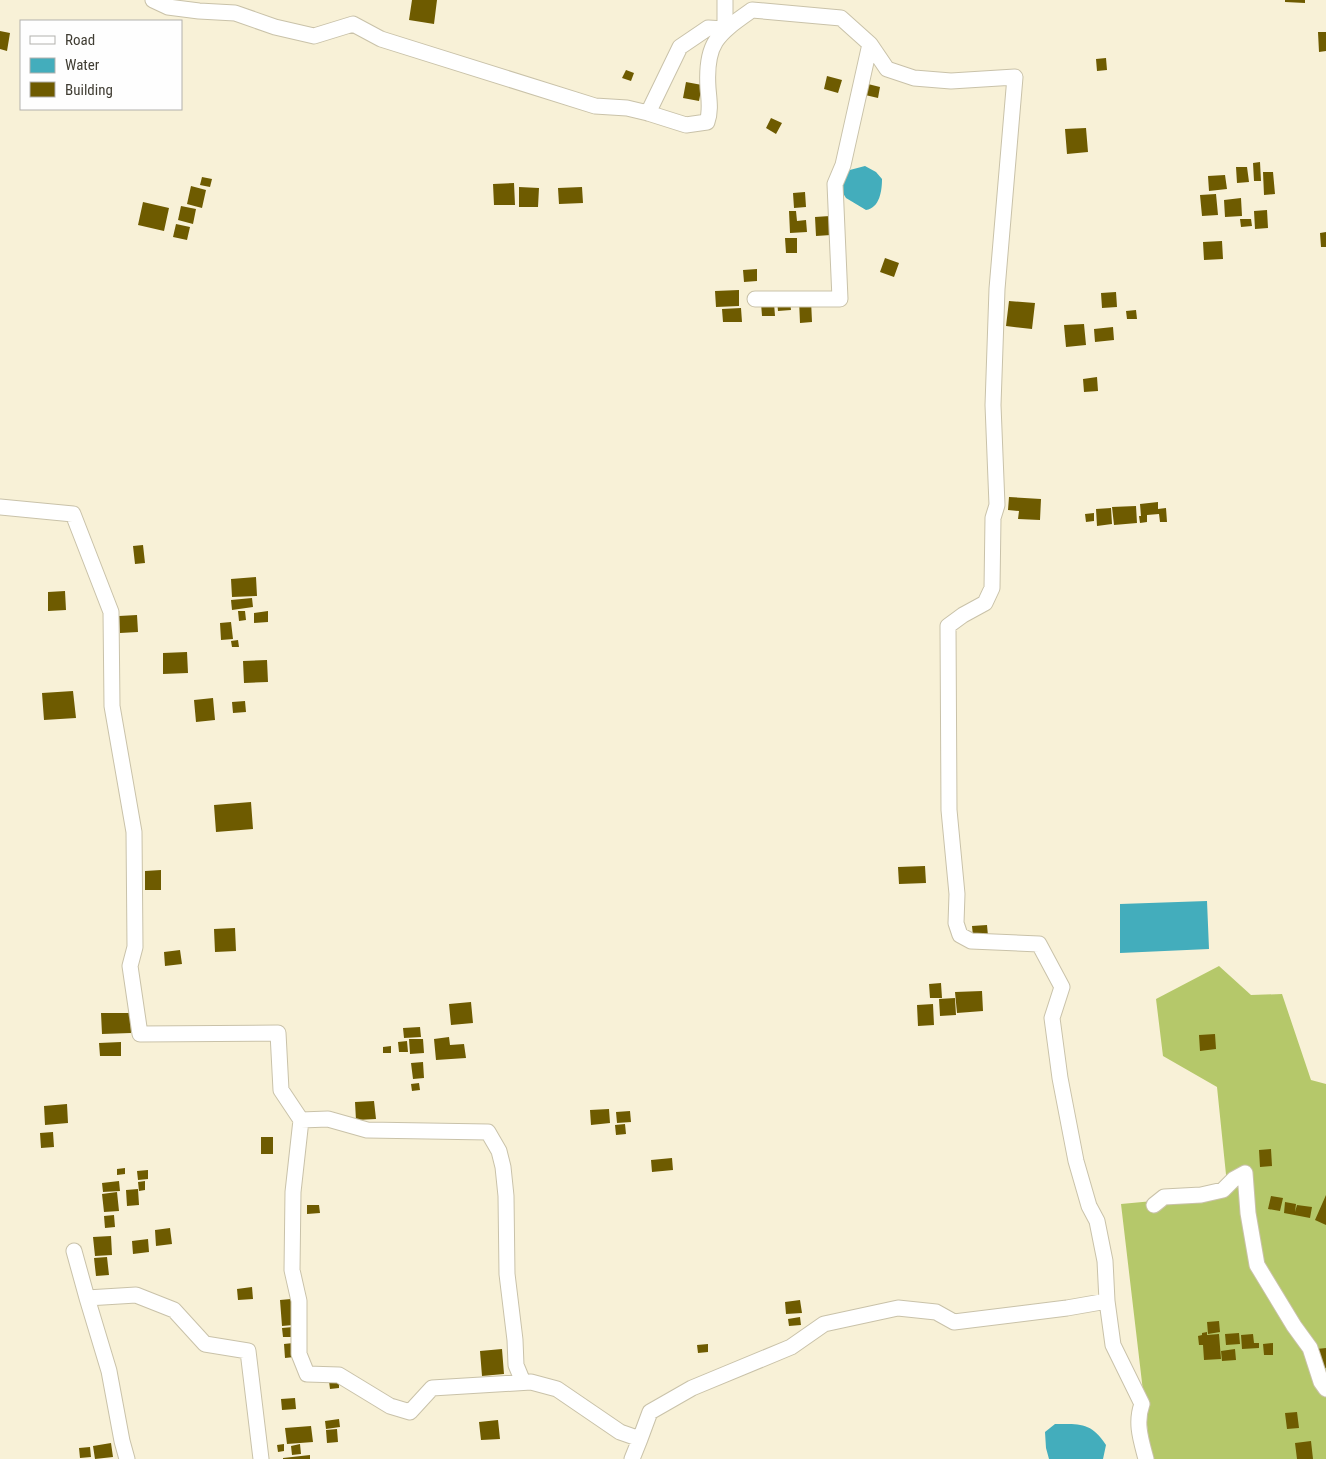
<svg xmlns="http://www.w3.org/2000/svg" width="1326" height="1459" font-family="'Roboto Condensed',sans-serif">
<rect width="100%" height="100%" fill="#f8f1d7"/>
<!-- forest -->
<path fill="#b5c86a" d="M1219 966 1251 995 1282 994 1311 1080 1326 1084V1459H1151L1121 1204 1228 1194 1217 1087 1163 1056 1156 999Z"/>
<!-- water -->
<path fill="#43adbc" d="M865 166 876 172 882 179C882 190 880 208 866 210L846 198 841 190 846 171Z
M1207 901 1209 949 1120 953V904Z
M1055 1424C1080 1424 1091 1422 1106 1445L1103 1459H1049L1046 1448 1045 1432Z"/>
<!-- building -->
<path fill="#6e5b00" d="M412 0H437L434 24 409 20Z
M1285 0H1305V3L1285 2Z
M0 31 10 33 7 51 0 49Z
M1318 32H1326V51L1319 52Z
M1106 58 1107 70 1097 71 1096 59Z
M626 70 634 73 631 81 622 78Z
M827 76 842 80 838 93 824 89Z
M686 82 702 85 699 101 683 98Z
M864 83 880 87 878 98 861 94Z
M771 118 782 123 776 134 766 128Z
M1086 128 1088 152 1067 154 1065 129Z
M1260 162 1261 181H1254L1253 163Z
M1236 167H1247L1249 182 1237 183Z
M1263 172H1273L1275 194 1264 195Z
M1225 175 1227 189 1209 191 1208 176Z
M202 177 212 179 210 187 200 185Z
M514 183 515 205H494L493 184Z
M191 186 206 190 202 208 187 204Z
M519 187 539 188 538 207H519Z
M582 187 583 203 559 204 558 188Z
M805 192 806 207 794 208 793 193Z
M1216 194 1218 215 1202 216 1200 195Z
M1241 198 1242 216 1225 217 1224 200Z
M143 202 169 208 164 231 138 225Z
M181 206 196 209 193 224 178 220Z
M1267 210 1268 228 1255 229 1254 211Z
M789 211H796L797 221 806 220 807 232 790 233Z
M830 216 831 235 816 236 815 217Z
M1240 219H1251L1252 226 1241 227Z
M176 224 190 227 187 240 173 237Z
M1326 232V247H1321L1320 233Z
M785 238H797V253H786Z
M1222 241 1223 259 1204 260 1203 242Z
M885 258 899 263 894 277 880 272Z
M757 269V281L744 282 743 270Z
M739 290V306L716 307 715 291Z
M1116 292 1117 307 1102 308 1101 293Z
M790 300 791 310 778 311 777 301Z
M799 300H811L812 322 800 323Z
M1009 301 1035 303 1032 329 1006 326Z
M761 303H774L775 316H762Z
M741 308 742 322H723L722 309Z
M1136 310 1137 319H1127L1126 311Z
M1084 324 1086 345 1066 347 1064 325Z
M1113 327 1114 340 1095 342 1094 329Z
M1097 377 1098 391 1084 392 1083 379Z
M1009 497 1041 499 1040 520 1018 519 1019 511 1008 510Z
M1158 502V509L1166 508 1167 522H1160L1159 514 1147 515V522L1140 523 1139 516H1141L1140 504Z
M1136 506 1137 523 1114 525 1112 507Z
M1111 508 1112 524 1097 526 1096 509Z
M1094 513V521L1086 522 1085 514Z
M143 545 145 563 135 564 133 546Z
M256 577 257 596 232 597 231 579Z
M65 591 66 610 48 611V592Z
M252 598 253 607 232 610 231 600Z
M238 611H245L246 620 239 621Z
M268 611V622L254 623V613Z
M137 615 138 632 120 633 119 616Z
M231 622 233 639 221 640 220 623Z
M238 640 239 647H232L231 641Z
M187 652 188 673 163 674V653Z
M267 660 268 682 244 683 243 661Z
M73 691 76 718 44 720 42 693Z
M213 698 215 720 196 722 194 700Z
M245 701 246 712 233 713 232 702Z
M251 802 253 829 216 832 214 805Z
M925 866 926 883 899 884 898 867Z
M161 870V890H145V871Z
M987 925 988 936H973L972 926Z
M235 928 236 951 215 952 214 929Z
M180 950 182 964 165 966 164 952Z
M941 983 942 998H930L929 984Z
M982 991 983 1011 957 1013 955 992Z
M955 998 956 1015 940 1016 939 999Z
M471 1002 473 1023 451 1025 449 1004Z
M933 1004 934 1025 918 1026 917 1005Z
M101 1013H130L131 1033 102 1034Z
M420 1027 421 1037 404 1038 403 1028Z
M1215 1034 1216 1049 1200 1051 1199 1035Z
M449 1037 450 1045 464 1044 466 1058 436 1060 434 1039Z
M409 1039H423L424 1053 410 1054Z
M407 1041 408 1052H399L398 1042Z
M121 1042V1056H100L99 1043Z
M391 1046V1053H383V1047Z
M423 1062 424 1078 413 1079 411 1063Z
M419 1083 420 1090 412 1091 411 1084Z
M374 1101 376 1119 356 1120 355 1102Z
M67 1104 68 1123 45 1125 44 1106Z
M609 1109 610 1123 591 1125 590 1110Z
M630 1111 631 1122 617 1123 616 1112Z
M625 1124 626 1134 616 1135 615 1125Z
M53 1132 54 1147 41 1148 40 1133Z
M261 1137H273V1154H261Z
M1271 1149 1272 1166 1260 1167 1259 1150Z
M672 1158 673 1170 652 1172 651 1160Z
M125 1168V1174L117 1175V1169Z
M148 1170V1179L138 1180 137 1171Z
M119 1181 120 1191 103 1192 102 1183Z
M145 1181V1190L139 1191 138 1182Z
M138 1189 139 1205 127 1206 126 1190Z
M117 1192 119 1211 104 1212 102 1194Z
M1326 1195V1225L1315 1220Z
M1271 1196 1283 1198 1280 1211 1268 1209Z
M1285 1202 1296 1204 1295 1212 1297 1205 1312 1207 1310 1218 1284 1213Z
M307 1205H319L320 1213 307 1214Z
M114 1215 115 1227 105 1228 104 1216Z
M170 1228 172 1244 156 1246 155 1230Z
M111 1236 112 1255 95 1256 93 1237Z
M148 1239 149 1252 133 1254 132 1241Z
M107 1257 109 1275 96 1276 94 1258Z
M252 1287 253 1299 238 1300 237 1289Z
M291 1299 293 1325 282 1326 280 1300Z
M800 1300 802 1313 786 1314 785 1302Z
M800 1317 801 1325 789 1326 788 1319Z
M1219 1321 1220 1332 1208 1334 1207 1322Z
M293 1327 294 1337H283L282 1328Z
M1207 1332V1335L1219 1334 1221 1359 1204 1360 1203 1345H1199L1198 1336 1202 1335V1333Z
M1239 1333 1240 1344 1226 1345 1225 1334Z
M1253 1334 1254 1343H1259V1348L1242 1349 1241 1335Z
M293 1343 294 1357 285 1358 284 1344Z
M1273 1343V1355H1264L1263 1344Z
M708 1344V1352L698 1353 697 1345Z
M1326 1348V1368L1319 1369 1317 1349Z
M502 1349 504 1374 482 1376 480 1351Z
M1235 1349 1236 1360 1222 1361 1221 1351Z
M339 1380V1388L330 1389 329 1381Z
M295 1398 296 1409 282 1410 281 1399Z
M1297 1412 1299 1428 1287 1429 1285 1413Z
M339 1419 340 1427 326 1429 325 1421Z
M498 1420 500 1439 481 1440 479 1422Z
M311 1426 313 1442 287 1444 285 1428Z
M337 1429 338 1442 327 1443 326 1430Z
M1311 1441 1313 1459H1297L1295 1443Z
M111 1443 113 1457 95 1459 93 1446Z
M284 1444V1451L278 1452 277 1445Z
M300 1444 301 1454 292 1455 291 1446Z
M90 1447 91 1457 80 1458 79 1448Z
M310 1455V1459H283V1458Z"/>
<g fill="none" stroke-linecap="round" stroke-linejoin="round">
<defs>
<path id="minor" d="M153 0 168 7 199 11 235 13 275 27 314 36 353 24 381 39 595 106 627 108 648 113 686 125 707 122C711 111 709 100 708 88 705 42 718 34 752 10L841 18 870 44 887 69 914 78 951 81 1015 77 997 289 993 405 997 505 993 518 992 588 985 603 963 615 948 626 949 810 957 894 956 923 960 935 971 941 1039 944 1062 987 1052 1018 1060 1078 1076 1161 1089 1206 1097 1221 1105 1261 1107 1301 1113 1345 1142 1404C1135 1423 1141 1440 1146 1459
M648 113 680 47 708 28 725 29V0
M755 299H840L835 184 843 165 870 44
M0 507 73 514 111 612 112 706 134 832 135 947 130 966 140 1034 278 1033 281 1090 301 1120 293 1192 292 1270 299 1301V1354L307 1374 339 1375 390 1406 410 1412 432 1388 531 1382 557 1389 620 1432 640 1439 632 1459
M301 1120 328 1119 367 1130 488 1132 499 1151 503 1167 506 1196 507 1274 515 1340 516 1365 523 1382
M1154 1205 1164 1197 1201 1195 1223 1190 1234 1179 1245 1173 1248 1213 1257 1265 1294 1326 1310 1348 1321 1382 1326 1389
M74 1251 87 1298 136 1295 174 1310 205 1344 248 1351 261 1459
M87 1298 109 1371 122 1441 127 1459
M640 1439 650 1412 692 1388 791 1347 824 1324 898 1308 936 1312 954 1322 1067 1308 1107 1301"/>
</defs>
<!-- minor casing -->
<use href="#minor" stroke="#c9c2a9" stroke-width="17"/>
<!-- minor -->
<use href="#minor" stroke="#fff" stroke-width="15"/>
</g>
<!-- legend -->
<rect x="20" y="20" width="162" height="90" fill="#fefefe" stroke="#b2b1ad"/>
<rect x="30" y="36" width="25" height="8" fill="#ffffff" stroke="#b2b1ad"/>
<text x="65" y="45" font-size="15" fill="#403d33">Road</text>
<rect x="30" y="58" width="25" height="15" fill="#43adbc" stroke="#b2b1ad"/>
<text x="65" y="70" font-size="15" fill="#403d33">Water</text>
<rect x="30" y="82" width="25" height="15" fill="#6e5b00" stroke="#b2b1ad"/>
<text x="65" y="95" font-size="15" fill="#403d33">Building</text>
</svg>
